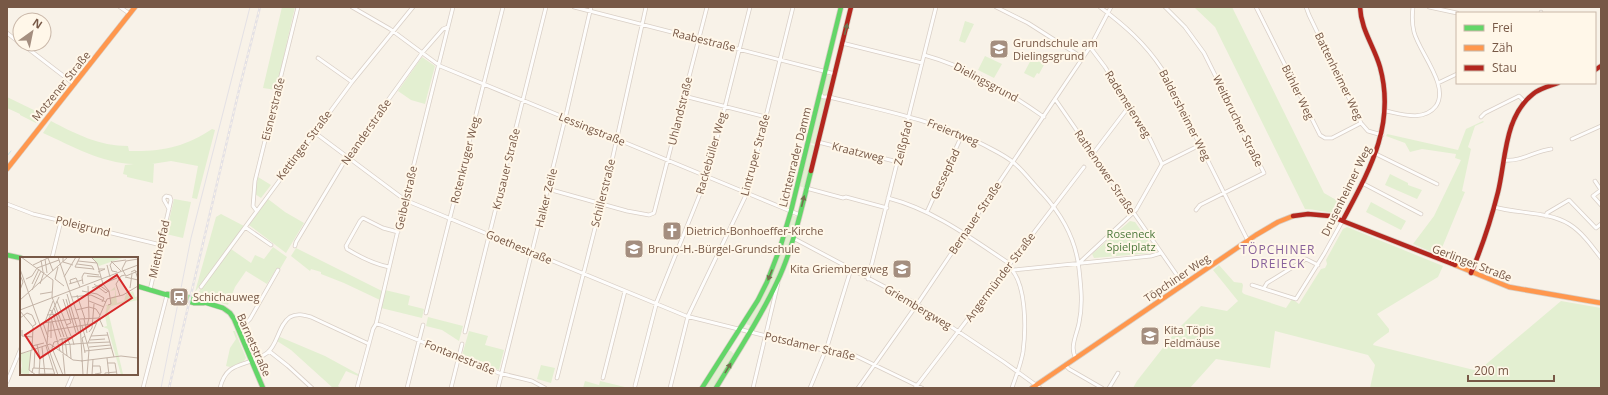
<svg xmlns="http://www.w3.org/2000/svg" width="1608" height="395" font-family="'Open Sans',sans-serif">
<rect width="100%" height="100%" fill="#f8f2e8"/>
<!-- green -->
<path fill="#e3efd1" d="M282 7H295L276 90 263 88Z
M1194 7H1232L1324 193 1345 205 1342 212C1334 215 1316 209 1305 209L1215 27Z
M965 21 974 24 965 43 959 41Z
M985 56 1002 64 994 78 978 70Z
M1033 56 1045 63 1039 74 1037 73 1034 78 1024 73Z
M422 57 435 66 425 104 411 100 398 91Z
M827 75 832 76 815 144 810 143Z
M7 97 42 114 36 123 20 115V114L7 108Z
M51 121C76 134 99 146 128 146L129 151C161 152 185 147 212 129L215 130 197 199 192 198 198 166 171 161 152 164H154L153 183 127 177V175L123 174 125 165 134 164C101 163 72 146 43 133Z
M1483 121 1484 122 1475 126 1468 147 1471 149 1462 191 1465 192 1439 255 1413 244 1434 216 1461 160 1455 158 1456 154 1422 149 1410 152 1405 143 1386 136 1387 134 1458 150 1466 129Z
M809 144 815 146 805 188 799 186Z
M1390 174 1408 183V185L1422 190 1417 199 1385 185Z
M258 177 271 185 261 198 255 194Z
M174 199 191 202 183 238 166 234Z
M268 199 285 212 304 223 286 253 249 225Z
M1371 202 1406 221 1401 230 1366 212Z
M221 214 244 226 195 292 216 217Z
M792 215 797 217 779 273 770 292 751 326 746 324 756 306Z
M1130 221 1135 222 1154 249 1152 253 1094 258 1092 254Z
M1347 227 1443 266 1438 277 1377 314 1389 329V332L1374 343 1373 345 1478 371 1561 301 1601 308V388H1370L1375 365 1368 355 1275 331 1270 368 1216 359 1190 388H1133L1137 381 1176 331 1201 306 1227 311 1238 301 1213 270 1219 265 1234 282 1242 283 1243 285 1242 292 1244 294 1286 308 1292 299 1299 304 1321 269 1325 268 1327 264 1326 260 1343 229Z
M273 247 287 257 280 269 277 268 267 284 246 271 235 287 228 305 198 296 197 294 231 249 251 263 255 255 264 259Z
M296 248 382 291 380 300 344 283 321 274V272L311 269 310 271 291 256Z
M385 290 410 296 408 305 424 309 422 318 381 308Z
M428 317 463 326 459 341 442 330 426 326Z
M233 331H235L246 358 244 361 230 367 226 366 230 348 236 339Z
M469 331 488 336 485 345 504 350 499 370 462 355Z
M280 337 325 356 358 374V376L346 371 338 386 341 388H333L291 350 277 341Z
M729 351H731L734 354 714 388H704Z
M541 365 555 368 551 383 537 379Z
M585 381 599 385 600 381 629 388H583Z"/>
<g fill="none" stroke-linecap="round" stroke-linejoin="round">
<!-- stream -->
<path stroke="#c9e6e9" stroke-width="1" d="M7 156 11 151"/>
<defs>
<path id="street" d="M120 7 130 14
M352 7 390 29 440 66 800 215
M574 7 835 74
M996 7 1028 23 1083 58
M1100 7C1124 25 1145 43 1162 69L1248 241
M1165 7 1185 27 1204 53 1264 173 1200 205 1196 210
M1256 7 1320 135 1325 138H1332L1361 123
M1306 7 1309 15 1361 123 1368 131 1382 135
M1429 7 1457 13
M1541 13V12
M7 33 20 43
M842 43 922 63
M22 44 74 84
M1090 47 1105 67 1150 139 1162 164
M924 55C968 67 1007 91 1044 117
M318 58 352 82
M1438 83 1457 74
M820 94 823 97H829C881 110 934 120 982 144 993 150 1005 155 1014 163 1024 171 1033 184 1043 194 1062 215 1076 240 1079 269 1081 287 1083 305 1079 323 1077 334 1069 348 1076 358
M684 96 766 117
M1055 99 1183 284
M1386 111C1401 114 1424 122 1436 106 1450 86 1419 52 1414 32 1412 24 1412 15 1413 7
M1481 117 1485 113 1519 96 1525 102
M314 132 405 200 686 316 823 350 852 354 922 388
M1572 139 1601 126
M818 142 898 162
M1376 154 1437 184
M1092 155 1127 109 1130 108
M1504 160C1521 162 1535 151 1551 149
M1162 164 1200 145
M1595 181 1601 190 1593 196 1601 205
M1362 183 1421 214
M806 188 843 198 846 197 887 208
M548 189 627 211 649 215 654 213 707 7
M888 198C934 210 971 238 1010 264
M7 204 33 214 161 245
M1494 207C1518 214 1547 211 1569 224 1582 232 1592 246 1601 258
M256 210 253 206 255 181 298 7
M927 212 962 135
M1546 216 1547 213 1569 200 1596 228 1601 224
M245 227 271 245
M793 238 917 304 1004 362 1040 388
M295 246 296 242 347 157 422 53 443 29 448 27
M52 258 61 221
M1079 263 1136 210 1162 164
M1008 266C1027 281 1026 329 1023 352 1021 364 1016 376 1012 388
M389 267C374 264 360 257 347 249L346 246 360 221 363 218 383 228 398 232
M1013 270 1151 256 1161 253
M868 279 936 7
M1252 285 1296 299 1324 254 1343 220
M201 287 352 82 413 7
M1264 288 1267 283 1306 259 1318 265
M150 290 171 200 170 197 166 196 164 198V200L169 209
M426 313 503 7
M376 324 381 325 499 373 532 381 545 388
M238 327 245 324 250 319 278 270
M465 332 546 7
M269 351 288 366 312 388
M1065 365 1069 369 1102 388
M557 378 611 165 646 7
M603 378 625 291
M7 382 21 348
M635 386 657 301 708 174 750 7
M67 388 73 374
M143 388 167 295
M220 388C227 359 247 368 267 353 278 345 278 325 290 317 297 313 304 315 311 317L369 344
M357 388 373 329 376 324 405 200 453 7
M407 388 423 325
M451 388 462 344
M498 388 566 115 591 7
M670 388 688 316 747 193 793 7
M753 388 778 283
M810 388 827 347 851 269
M858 388 916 306 1090 47 1111 7
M915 388 1084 167
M1109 388 1118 373"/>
<path id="fast" d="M7 255 21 258
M137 286 194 303H204
M167 294 181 295 223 308 230 313 234 319 263 388
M702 388 758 300 767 282 780 248 791 211 841 7
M716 388C737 353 760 319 777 282 793 249 802 206 811 171"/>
<path id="slow" d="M7 169 135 7
M1455 265 1509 287 1601 303
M1032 388 1256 235 1278 222 1293 216"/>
<path id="jam" d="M1595 70 1601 66
M811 171 851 7
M1293 216 1308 214 1330 216 1455 265
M1343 220C1369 171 1396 125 1380 67 1374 46 1361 30 1360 7
M1471 273C1482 247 1491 220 1498 192 1506 159 1504 117 1533 94 1540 88 1550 86 1558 83"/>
</defs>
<!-- street casing -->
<use href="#street" stroke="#d9cfc6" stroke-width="4.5"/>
<!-- fast casing -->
<use href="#fast" stroke="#d8cec4" stroke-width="6"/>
<!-- slow casing -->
<use href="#slow" stroke="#d8cec4" stroke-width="6"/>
<!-- jam casing -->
<use href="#jam" stroke="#d8cec4" stroke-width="6"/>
<!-- street -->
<use href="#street" stroke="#fefdfc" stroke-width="3"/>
<!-- fast -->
<use href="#fast" stroke="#63d668" stroke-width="4.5"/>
<!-- slow -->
<use href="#slow" stroke="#ff974d" stroke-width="4.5"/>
<!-- jam -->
<use href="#jam" stroke="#b3261e" stroke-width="4.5"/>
<!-- tram -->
<path stroke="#e4e1e5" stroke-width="1" d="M161 388 191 238 250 7"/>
<defs>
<path id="rail" d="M169 388 239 90 260 7"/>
</defs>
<!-- rail casing -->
<use href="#rail" stroke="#e4e1e5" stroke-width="2.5"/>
<!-- rail -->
<use href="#rail" stroke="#fff7e9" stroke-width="1" stroke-dasharray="3" stroke-linecap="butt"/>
</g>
<!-- one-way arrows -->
<defs><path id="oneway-solid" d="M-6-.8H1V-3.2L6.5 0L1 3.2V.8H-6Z"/></defs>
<g fill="#73714d">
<use href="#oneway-solid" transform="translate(846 29) rotate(-76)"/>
<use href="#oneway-solid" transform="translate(803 201) rotate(-76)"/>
<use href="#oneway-solid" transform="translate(770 275) rotate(112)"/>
<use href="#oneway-solid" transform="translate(728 368) rotate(-59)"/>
</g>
<!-- icons -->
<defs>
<symbol id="school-square" viewBox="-11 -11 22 22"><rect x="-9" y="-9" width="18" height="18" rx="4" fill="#a48e7f" stroke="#fff7e9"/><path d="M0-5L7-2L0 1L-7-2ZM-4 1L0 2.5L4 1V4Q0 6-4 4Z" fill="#fff"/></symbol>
<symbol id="church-square" viewBox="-11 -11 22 22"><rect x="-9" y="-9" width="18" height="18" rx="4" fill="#a48e7f" stroke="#fff7e9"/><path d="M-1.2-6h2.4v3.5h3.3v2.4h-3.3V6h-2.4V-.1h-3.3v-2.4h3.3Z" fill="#fff"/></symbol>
<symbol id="station-square" viewBox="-11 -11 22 22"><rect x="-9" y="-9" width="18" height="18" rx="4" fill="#a48e7f" stroke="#fff7e9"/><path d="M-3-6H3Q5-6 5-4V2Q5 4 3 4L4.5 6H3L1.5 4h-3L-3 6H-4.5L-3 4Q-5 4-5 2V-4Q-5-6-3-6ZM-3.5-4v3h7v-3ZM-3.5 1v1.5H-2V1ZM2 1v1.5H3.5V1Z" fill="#fff"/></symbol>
</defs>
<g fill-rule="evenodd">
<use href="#school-square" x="988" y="38" width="22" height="22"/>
<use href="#church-square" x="661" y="220" width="22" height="22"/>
<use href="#school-square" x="623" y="238" width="22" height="22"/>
<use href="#school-square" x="891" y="258" width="22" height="22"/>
<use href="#station-square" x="168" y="286" width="22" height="22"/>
<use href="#school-square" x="1139" y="325" width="22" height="22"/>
</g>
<g text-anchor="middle" stroke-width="4" stroke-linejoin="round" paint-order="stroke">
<!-- street labels -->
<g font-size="11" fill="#775846" stroke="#fff7e9">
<text transform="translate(704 40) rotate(14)" y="4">Raabestraße</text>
<text transform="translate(1339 76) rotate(64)" y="4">Battenheimer Weg</text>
<text transform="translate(986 82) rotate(28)" y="4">Dielingsgrund</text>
<text transform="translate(61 86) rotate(-51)" y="4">Motzener Straße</text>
<text transform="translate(1298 92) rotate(64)" y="4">Bühler Weg</text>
<text transform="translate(1128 104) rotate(58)" y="4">Rademeierweg</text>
<text transform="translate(273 109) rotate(-76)" y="4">Eisnerstraße</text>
<text transform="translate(680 111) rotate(-76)" y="4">Uhlandstraße</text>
<text transform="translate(1185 115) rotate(63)" y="4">Baldersheimer Weg</text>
<text transform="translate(1238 121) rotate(64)" y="4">Weitbrucher Straße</text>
<text transform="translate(592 129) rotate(22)" y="4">Lessingstraße</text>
<text transform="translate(366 132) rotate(-55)" y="4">Neanderstraße</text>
<text transform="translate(953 132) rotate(22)" y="4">Freiertweg</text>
<text transform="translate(903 143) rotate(-76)" y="4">Zeißpfad</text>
<text transform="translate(304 145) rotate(-53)" y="4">Kettinger Straße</text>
<text transform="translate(858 152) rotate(14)" y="4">Kraatzweg</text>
<text transform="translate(711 153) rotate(-74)" y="4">Rackebüller Weg</text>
<text transform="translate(755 155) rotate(-75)" y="4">Lintruper Straße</text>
<text transform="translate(795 157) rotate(-76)" y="4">Lichtenrader Damm</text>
<text transform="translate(465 160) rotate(-76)" y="4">Rotenkruger Weg</text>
<text transform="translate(506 169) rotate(-76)" y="4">Krusauer Straße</text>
<text transform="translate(1105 172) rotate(56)" y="4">Rathenower Straße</text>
<text transform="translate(945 174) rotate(-65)" y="4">Gessepfad</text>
<text transform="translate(1346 191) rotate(-64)" y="4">Drusenheimer Weg</text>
<text transform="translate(603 193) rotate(-76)" y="4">Schillerstraße</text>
<text transform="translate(406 198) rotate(-77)" y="4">Geibelstraße</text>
<text transform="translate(546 198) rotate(-76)" y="4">Halker Zeile</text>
<text transform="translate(975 218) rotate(-56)" y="4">Bernauer Straße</text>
<text transform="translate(83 226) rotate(14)" y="4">Poleigrund</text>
<text transform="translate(519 247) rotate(23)" y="4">Goethestraße</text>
<text transform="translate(159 249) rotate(-77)" y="4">Miethepfad</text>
<text transform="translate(1472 263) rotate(21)" y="4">Gerlinger Straße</text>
<text transform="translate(1000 277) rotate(-53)" y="4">Angermünder Straße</text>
<text transform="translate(1177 278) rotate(-34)" y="4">Töpchiner Weg</text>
<text transform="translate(918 307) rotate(31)" y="4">Griembergweg</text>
<text transform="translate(254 345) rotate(66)" y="4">Barnetstraße</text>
<text transform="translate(810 346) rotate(13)" y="4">Potsdamer Straße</text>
<text transform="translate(460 357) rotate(22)" y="4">Fontanestraße</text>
</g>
<!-- poi labels -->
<g font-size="11" fill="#775846" stroke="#fff7e9" text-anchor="start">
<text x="1013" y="47">Grundschule am<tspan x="1013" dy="13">Dielingsgrund</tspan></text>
<text x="686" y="235">Dietrich-Bonhoeffer-Kirche</text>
<text x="648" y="253">Bruno-H.-Bürgel-Grundschule</text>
<text x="888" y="273" text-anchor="end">Kita Griembergweg</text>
<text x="193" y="301">Schichauweg</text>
<text x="1164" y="334">Kita Töpis<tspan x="1164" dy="13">Feldmäuse</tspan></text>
</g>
<!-- park labels -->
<g font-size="11" fill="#4d783b" stroke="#fff7e9">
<text x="1131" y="238">Roseneck<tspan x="1131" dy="13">Spielplatz</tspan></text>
</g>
<!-- neighbourhood labels -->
<g font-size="12" letter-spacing="1" fill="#88619b" stroke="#fff7e9">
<text x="1278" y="254">TÖPCHINER<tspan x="1278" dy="14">DREIECK</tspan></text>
</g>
</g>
<!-- overview -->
<g transform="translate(20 257)">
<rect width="118" height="118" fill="#f8f2e8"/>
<path d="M72 0H105L79 9ZM95 30 97 46 104 44 106 37 113 34 115 40 118 39V43L91 49 88 54 103 117 107 118H101L88 72 83 70 87 69 85 58 87 49 85 48H90L91 41 95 39V33L90 34ZM4 94 5 96 11 94 9 118 0 116 2 109 0 95 4 96Z" fill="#e3efd1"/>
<path fill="none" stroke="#c4b4a7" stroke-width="1" d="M1 0 33 23 32 40 50 88 51 102M38 0 60 65 63 118M43 0V5L53 8M60 0 55 10 74 12M71 0 77 6 83 27 89 34 91 47 88 48M28 1 33 14M25 2 27 16M118 2 106 4 102 12 106 19 118 14M21 3 23 15M58 4 77 6M91 4 101 14M92 5 90 8 92 14 97 15M92 5 106 3M57 7 72 9 74 13M13 8 30 0M87 8 90 20M38 10 35 22 44 29M0 12 38 118M78 12H85L78 15M111 15 115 13 118 22M0 18 3 25 0 33M67 19 81 20M44 20 56 0M105 20 118 23M6 22 12 19 17 11 39 3M12 27 19 12M20 27 24 15M49 27 62 23M51 27 50 23 56 21 60 30M63 27 62 20 64 16 79 18M74 27 86 36 88 34M79 28 89 35M72 31 97 21M110 31 112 17M12 33 21 14M62 34 77 37 84 41 82 45M20 37 32 35M47 37 59 77M57 38 65 62M100 39 96 27 101 19 105 18M52 40 71 38 86 45M43 42 51 66 46 68M46 42 56 76M0 43 48 0M37 44 51 79M69 44 84 50M34 51 44 80M0 53 118 8M29 53 32 54 41 80M56 53 69 50 76 52 80 58M0 54 13 70 12 93M27 58 39 57M31 60 40 94M0 61 7 56 12 58 16 67 13 69M60 62 79 61 83 70M64 62 67 76M25 65 33 44M62 69 69 93 67 118M2 73V79L13 80M66 73 69 61 68 29M28 74 77 66M69 75 72 71 74 47M87 75 94 100M71 79 88 78M28 80 23 66 59 61M31 81V65M42 81 43 96M45 81 47 99M39 83 52 80 54 88M70 83 85 82M39 84 34 85 32 91 43 118M68 86 90 85M27 87 29 61 39 40M17 88 20 101 19 118M40 88 68 86 87 42 103 38 118 29M12 89 24 86M26 89 35 118M22 90 25 118M69 90 91 88M11 93 9 113 16 118M65 94 92 91M65 96 62 81 65 79M0 97 30 87 53 103 63 104M43 97 45 118M87 101 89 118M61 104 101 99 118 101M87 106H95L97 118M73 109H80L81 116 75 117M14 111 15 92M12 116 13 111 33 112M19 117H35M72 118 73 102M85 118V116L96 115"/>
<path fill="#d62828" fill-opacity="0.15" stroke="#d62828" stroke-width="2" d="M97 18 112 41 20 101 5 78Z"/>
<rect width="118" height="118" fill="none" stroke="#775846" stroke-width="2"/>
</g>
<!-- border -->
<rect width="1608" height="395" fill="none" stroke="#775846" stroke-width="16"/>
<!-- legend -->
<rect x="1456" y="12" width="140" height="72" fill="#fff7e9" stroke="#c9b7a8"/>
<rect x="1464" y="25" width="20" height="6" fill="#63d668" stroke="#c9b7a8"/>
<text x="1492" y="32" font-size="12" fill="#775846">Frei</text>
<rect x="1464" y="45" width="20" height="6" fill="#ff974d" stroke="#c9b7a8"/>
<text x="1492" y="52" font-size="12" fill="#775846">Zäh</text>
<rect x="1464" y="65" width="20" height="6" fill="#b3261e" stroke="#c9b7a8"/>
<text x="1492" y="72" font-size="12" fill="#775846">Stau</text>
<!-- north arrow -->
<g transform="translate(32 32) rotate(33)"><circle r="19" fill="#fff7e9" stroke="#c9b7a8"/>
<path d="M0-3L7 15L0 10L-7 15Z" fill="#a48e7f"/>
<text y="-6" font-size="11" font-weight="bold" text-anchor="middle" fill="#775846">N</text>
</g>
<!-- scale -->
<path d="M1468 375v6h86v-6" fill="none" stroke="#775846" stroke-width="2"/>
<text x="1474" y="375" font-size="12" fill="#775846" stroke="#fff7e9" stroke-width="3" paint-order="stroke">200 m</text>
</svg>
